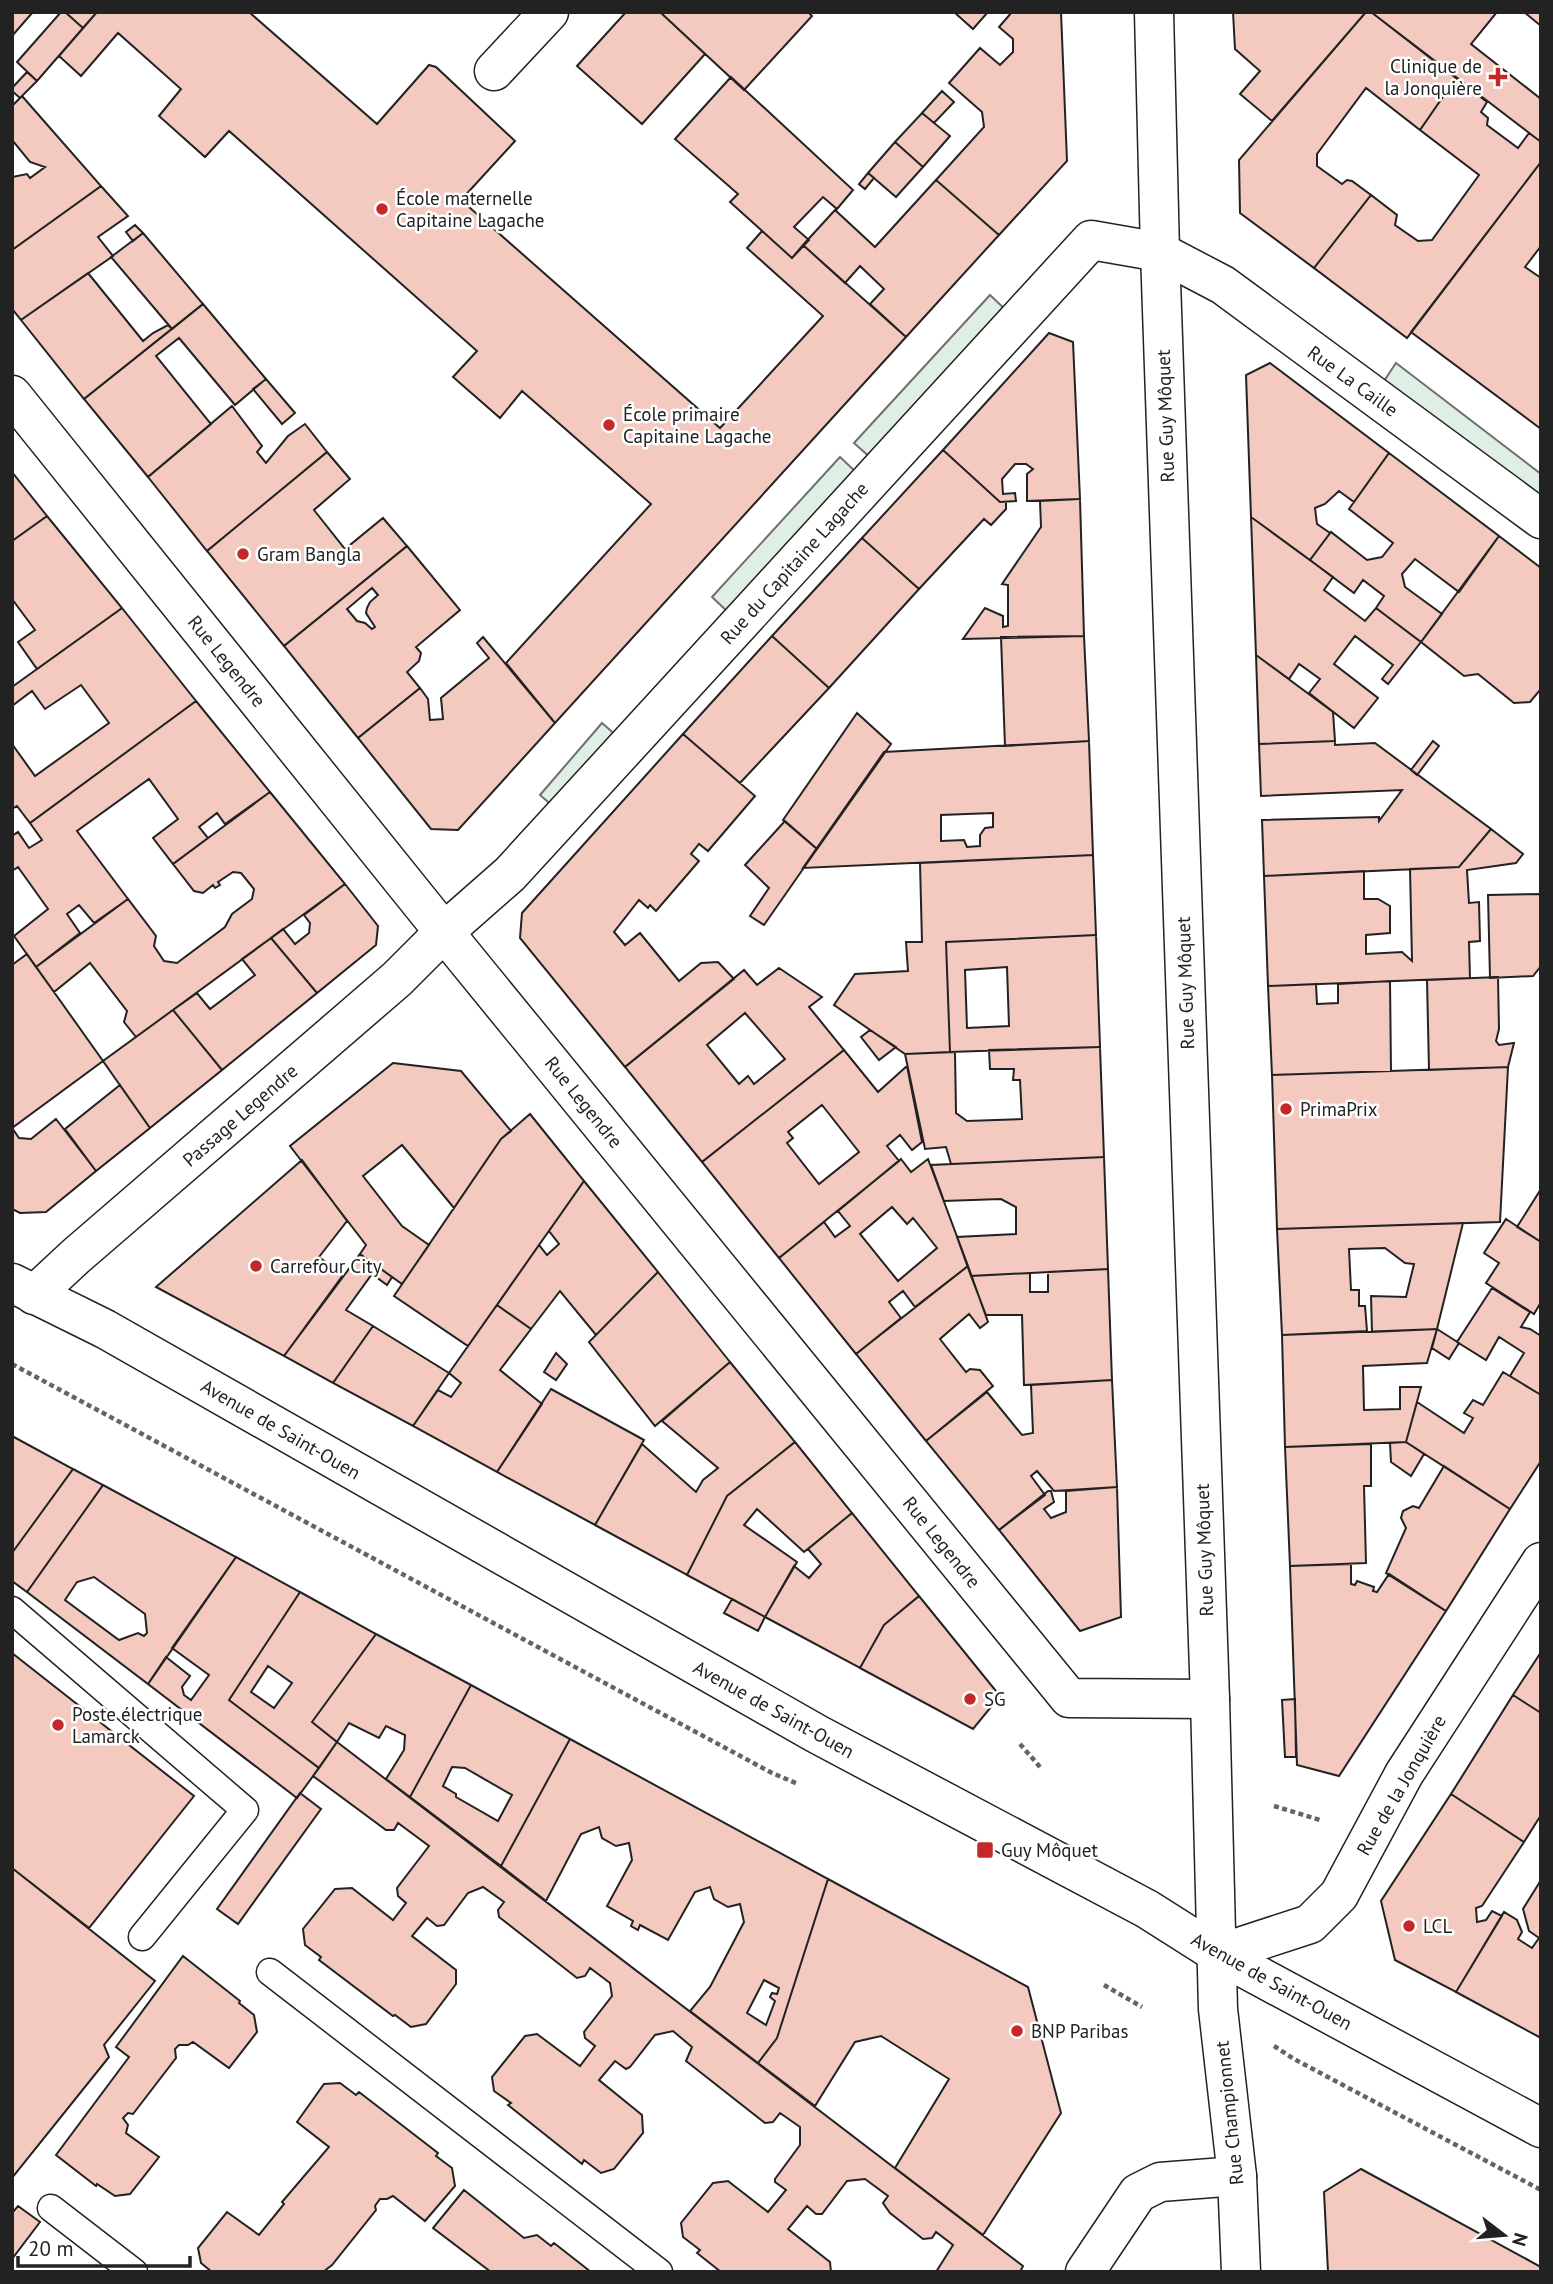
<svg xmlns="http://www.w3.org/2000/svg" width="1553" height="2284" font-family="'PT Sans',sans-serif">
<rect width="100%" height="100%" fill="#fff"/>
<!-- green -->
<path fill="#e0efe3" stroke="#6f6f6f" stroke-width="2" d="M990 295 1008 312 872 459 854 443Z
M1396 363 1541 474V501L1384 381Z
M840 457 858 474 730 614 712 597Z
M602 723 618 737 555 808 540 795Z"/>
<!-- building -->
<path fill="#f3c9c0" stroke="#222" stroke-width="2" fill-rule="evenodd" d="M12 12H33L12 36Z
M61 12H65L83 28 37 81 17 62Z
M65 12H97L83 28Z
M97 12H249L377 124 429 65 436 67 515 141 461 200 720 428 823 316 747 248 762 231 792 258 803 245 906 337 555 723 506 663 651 504 522 391 500 418 453 377 477 351 229 131 205 157 159 116 181 89 118 33 81 76 59 56Z
M626 12H660L705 54 642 124 577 66Z
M660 12H808L812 16 744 90Z
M954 12H988L973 29Z
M1012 12H1061L1067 161 999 235 936 180 984 127 982 112 949 83 980 48 1000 65 1013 52V39L999 27Z
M1233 12H1366L1272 121 1240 94 1260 71 1235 49Z
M1366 12H1371L1456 78 1420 130 1366 88 1317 154V166L1342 184 1347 180 1352 181 1371 195 1314 268 1240 213 1239 160Z
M1371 12H1497L1471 44 1541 99V142Z
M1524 12H1541V26Z
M27 72 37 81 20 98 12 91V88Z
M731 77 853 190 837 209 823 197 794 227 809 240 792 258 730 202 738 194 675 139Z
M1456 78 1487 102 1481 112 1488 118 1487 125 1518 148 1529 133 1541 142V162L1407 338 1314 268 1371 195 1397 215 1395 225 1418 241 1432 240 1479 175 1420 130Z
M942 91 954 102 934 123 922 113Z
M22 96 101 186 12 250V177L27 174 30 178 45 167 30 162 12 140V106Z
M922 113 950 136 923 167 895 142Z
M895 142 923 167 896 197 868 173Z
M1541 162V246L1525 267 1541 278V429L1411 332Z
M868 173 874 178 865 189 859 184Z
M936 180 999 235 906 337 870 304 884 289 860 266 845 283 803 245 835 210 875 247Z
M101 186 128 216 98 237 113 256 21 320 12 309V250Z
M135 225 143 233 133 241 126 232Z
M143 233 203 304 172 329 111 257Z
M88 273 143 341 153 333 168 325 172 329 84 399 21 320Z
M203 304 266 379 235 405 179 338 156 356 211 424 148 477 84 399Z
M1049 333 1073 342 1080 499 1027 501V474L1033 469 1026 464H1015L1002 479 1003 494 1015 493 1016 501 1000 502 943 450Z
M1270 363 1389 453 1354 502 1339 491 1325 504 1315 508 1317 524 1330 533 1310 560 1251 517 1246 375Z
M266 379 295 413 282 424 253 389Z
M232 406 262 446 257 452 266 463 288 436 305 424 327 452 207 551 148 477Z
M943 450 1000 502H1006V509L991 525 984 519 919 589 862 538Z
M327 452 350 479 314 510 345 549 383 518 407 546 284 646 207 551Z
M1389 453 1499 536 1459 592 1415 559 1402 574 1405 587 1442 614 1421 642 1376 608 1384 596 1363 580 1354 593 1310 560 1331 532 1367 560 1382 557 1393 543 1349 509Z
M12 472 47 516 12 541Z
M1080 499 1084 636 963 639 985 608 1003 616V627L1008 626V585L1002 584 1041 527 1040 501Z
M47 516 122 608 37 669 18 642 35 630 12 599V541Z
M1251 517 1333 577 1324 590 1365 621 1376 608 1421 642 1388 684 1382 679 1393 665 1355 636 1334 664 1378 698 1354 728 1309 693 1320 679 1299 664 1289 679 1256 655Z
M1499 536 1541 568V689L1530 702 1514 703 1478 674 1464 676 1421 642Z
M862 538 919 589 829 688 772 636Z
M407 546 460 610 416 647 421 653 419 661 407 672 420 688 358 738 284 646ZM372 588 378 595 370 602 367 608 366 613 375 627 372 629 365 623 357 621 347 609Z
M122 608 196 701 30 823 17 806 12 809V744L35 776 109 723 81 685 45 709 32 691 12 706V687Z
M772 636 829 688 740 783 683 734Z
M1084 636 1089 741 1005 746 1001 637Z
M483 637 555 723 458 830 431 829 358 738 420 688 428 699 430 720 443 719 441 698 489 658 477 643Z
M1256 655 1333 712 1335 741 1259 744Z
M196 701 270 792 225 824 217 813 199 827 208 838 173 864 153 838 178 819 149 779 77 831 128 899 94 923 79 905 67 914 80 933 36 967 14 936 48 909 18 867 12 871V836L18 832 29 848 42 840 30 823Z
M857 713 891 744 817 849 783 820Z
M683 734 755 796 708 851 699 844 691 854 699 861 656 911 650 905 648 908 639 900 614 932 625 945 640 933 679 981 701 963 718 962 734 979 625 1067 520 938 522 913Z
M1089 741 1093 855 803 868 884 752ZM993 813V827L985 828 980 835V846L967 847 964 840 941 841V815Z
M1335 741V745L1375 743 1491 829 1459 867 1264 876 1262 820 1379 817V821L1402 790 1261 796 1259 744Z
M1433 741 1439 746 1417 775 1411 770Z
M270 792 345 884 136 1037 124 1022 127 1011 90 963 54 992 36 967 128 899 156 936 154 946 164 961 177 963 225 927 232 914 252 899 254 889 241 873 233 872 218 882 220 885 215 888 213 885 203 893 194 891 173 864Z
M785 821 817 849 764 925 750 916 769 888 745 865Z
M1491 829 1523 854 1516 863 1467 870 1469 903 1479 902 1480 941 1469 942 1470 978 1268 986 1264 876 1364 871V899H1378L1390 906V933L1366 935V954L1402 952 1412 961 1410 869 1459 867Z
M1093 855 1096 935 946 942 950 1052 905 1054 834 1005 855 974 908 971 906 942H922L920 863Z
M345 884 378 926 376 945 317 993 271 938 283 929 295 944 309 933 310 923 304 915Z
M1541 894V966L1533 976 1490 978 1488 895Z
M1096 935 1100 1047 950 1052 946 942ZM1007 967 1009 1026 967 1028 965 970Z
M271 938 317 993 222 1070 173 1010 197 993 210 1009 255 975 242 959Z
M27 954 103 1061 12 1128V965Z
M779 968 822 997 809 1007 844 1050 702 1162 625 1067 744 970 757 985ZM745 1013 785 1059 754 1084 748 1076 739 1084 707 1045Z
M1498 977 1499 1029 1496 1041 1499 1045 1514 1043 1508 1067 1429 1070 1427 980Z
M1390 981 1391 1071 1272 1075 1268 986 1316 984 1317 1004 1338 1003V984Z
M173 1010 222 1070 150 1128 103 1061Z
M870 1030 896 1047 879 1060 861 1037Z
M1100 1047 1104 1157 951 1164 946 1147 925 1149 905 1054 955 1052 956 1113 967 1121 1022 1119 1020 1080H1013L1014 1069H990L989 1050Z
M844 1050 878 1092 907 1066 922 1142 912 1150 900 1135 887 1146 899 1161 779 1258 702 1162ZM822 1105 859 1152 819 1184 787 1143 793 1138 788 1132Z
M393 1063 461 1071 511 1131 501 1139 454 1208 402 1145 363 1176 402 1226 429 1245 402 1284 360 1254 366 1245 290 1146Z
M1508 1067 1500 1222 1277 1229 1272 1075Z
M120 1085 150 1128 96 1171 65 1129Z
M530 1114 584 1181 468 1346 394 1296 501 1139Z
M56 1119 96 1171 46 1212 20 1213 12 1209V1128L19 1138 31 1139Z
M1104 1157 1108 1269 971 1276 957 1237 1016 1234V1207L1001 1199 944 1201 931 1165Z
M901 1159 911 1172 928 1159 968 1266 915 1307 903 1291 889 1302 901 1318 856 1354 779 1258 824 1222 835 1237 850 1226 838 1211ZM892 1207 907 1224 913 1218 937 1248 898 1281 860 1234Z
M302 1160 347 1221 319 1257 343 1275 284 1356 156 1287Z
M584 1181 658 1272 596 1335 560 1291 531 1329 497 1305 539 1245 547 1255 559 1244 549 1231Z
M1541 1189V1242L1517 1227Z
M1506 1219 1541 1242V1302L1534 1314 1486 1283 1499 1263 1484 1253Z
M1463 1223 1437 1329 1372 1332 1371 1296 1406 1297 1414 1264 1405 1263 1385 1248 1349 1249 1351 1290H1359V1306H1365L1367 1331 1282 1335 1277 1229Z
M360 1254 392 1277 387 1285 372 1274 346 1310 373 1326 333 1383 284 1356Z
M968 1266 988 1322 980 1328 969 1314 940 1339 966 1372 970 1369 980 1370 993 1386 926 1441 856 1354Z
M1108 1269 1112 1380 1024 1385 1022 1315H986L971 1276 1030 1273V1292H1048V1272Z
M658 1272 730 1362 655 1426 589 1342Z
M1492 1288 1530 1312 1521 1327 1530 1329 1541 1336V1395L1510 1376 1524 1353 1499 1337 1486 1360 1457 1342Z
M497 1305 531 1329 500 1370 542 1404 497 1472 413 1426 438 1390 451 1397 461 1383 449 1373Z
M373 1326 449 1373 413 1426 333 1383Z
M1437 1329 1459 1343 1449 1359 1432 1348Z
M1437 1329 1427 1363 1363 1366 1364 1410 1400 1409V1387H1421L1406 1442 1285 1447 1282 1335Z
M556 1353 567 1364 556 1380 544 1372Z
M730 1362 795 1442 727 1496 687 1575 595 1525 642 1444 696 1492 703 1480 718 1468 662 1421Z
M1503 1372 1541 1395V1461L1510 1509 1406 1442 1417 1402 1464 1433 1473 1418 1464 1413 1473 1400 1483 1405Z
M1112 1380 1117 1487 1054 1491 1037 1471 1031 1476 1045 1495 999 1530 926 1441 987 1392 1022 1435 1033 1433 1031 1385Z
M551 1389 644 1440 595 1525 497 1472Z
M12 1436 73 1469 12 1553Z
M795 1442 852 1513 804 1552 757 1509 744 1525 797 1562 765 1617 687 1575 727 1496Z
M1406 1442 1424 1454 1411 1476 1391 1462 1390 1443Z
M1371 1444V1486H1364L1366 1563 1290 1566 1285 1447Z
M1444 1466 1510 1509 1446 1611 1386 1573 1406 1528 1401 1518 1403 1511 1413 1506 1419 1508Z
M73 1469 103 1485 27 1592 12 1581V1553Z
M103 1485 236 1557 148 1684 27 1592ZM94 1577 145 1614 147 1633 144 1636 138 1633 119 1640 65 1600 77 1582Z
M1117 1487 1121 1617 1080 1631 999 1530 1048 1491H1051L1054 1502 1044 1509 1051 1518 1066 1512V1491Z
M852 1513 919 1596 884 1625 860 1668 765 1617 794 1566 809 1578 821 1564 808 1549Z
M236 1557 300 1592 229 1700 319 1768 297 1798 148 1684 166 1657 190 1676 182 1687 184 1695 191 1700 209 1675 172 1648Z
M1351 1564V1584L1355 1585 1357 1581 1374 1587 1373 1591 1377 1592 1389 1574 1446 1611 1339 1776 1297 1765 1290 1566Z
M300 1592 376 1634 312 1722 337 1742 319 1768 229 1700ZM268 1666 292 1683 274 1708 251 1692Z
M919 1596 1000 1696 973 1729 860 1668 884 1625Z
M732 1599 765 1617 758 1631 724 1613Z
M376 1634 471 1685 410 1797 386 1779 404 1750 405 1735 386 1726 379 1738 349 1723 337 1742 312 1722Z
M1541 1652V1713L1513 1695Z
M12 1653 194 1796 89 1928 12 1868Z
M471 1685 570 1739 501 1866 410 1797ZM452 1767 465 1768 512 1795 498 1821 456 1797V1794L443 1786Z
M1513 1695 1541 1713V1815L1524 1842 1451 1794Z
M1295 1699 1296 1757H1285L1282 1700Z
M570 1739 828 1879 777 2038 758 2063 690 2011 710 1987 744 1922 740 1904 728 1907 714 1899 710 1887 695 1892 668 1940 640 1925 638 1930 631 1926 633 1921 607 1906 632 1860 629 1843 616 1846 602 1838 599 1827 581 1834 546 1901 501 1866ZM764 1980 779 1988 777 1994 772 1993 770 1997 775 2001 766 2025 747 2013Z
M337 1742 1023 2266 1020 2272H936L953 2245 936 2232 932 2238 923 2239 890 2213 883 2203 888 2196 865 2179 847 2181 822 2214H816L807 2206 788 2229 830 2262 831 2272H721L697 2253 700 2250 683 2237 681 2223 713 2183 728 2181 768 2212 786 2190 775 2182V2179L800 2145V2127L780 2113 773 2122 765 2123 686 2061 692 2047 673 2031 655 2035 630 2067 626 2069 615 2061 599 2080 642 2115 643 2133 614 2169 601 2173 584 2160 582 2164 508 2105 511 2103 494 2091 492 2077 525 2036 537 2034 580 2066 595 2046 585 2038 584 2032 612 1996 610 1983 590 1968 585 1976 577 1978 499 1917 498 1910 504 1902 483 1887 468 1893 444 1925 437 1926 427 1918 412 1936 456 1970V1984L426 2024 411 2027 395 2015 393 2016 319 1960 321 1957 305 1945 303 1929 335 1889 352 1888 393 1920 406 1903 398 1896 397 1888 429 1846 398 1823 394 1830H386L313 1776Z
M300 1793 321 1809 238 1924 217 1909Z
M1451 1794 1524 1842 1482 1906 1476 1908 1477 1922 1486 1920 1492 1911 1502 1916 1456 1992 1395 1960 1381 1901Z
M12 1868 155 1981 104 2045 109 2057 12 2178Z
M828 1879 1028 1987 1061 2113 983 2235 895 2168 949 2079 881 2036 855 2042 815 2106 758 2063 777 2038Z
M1541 1880V2038L1456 1992 1504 1912 1517 1920 1522 1932 1518 1939 1532 1948 1539 1938 1529 1931 1523 1909Z
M183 1956 240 2001 239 2003 254 2015 257 2032 229 2068 193 2042 188 2045H179L175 2049 176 2058 133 2114 128 2113 123 2118 128 2125 126 2133 159 2157 130 2194 115 2196 97 2184 96 2186 56 2155 129 2057 116 2047Z
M340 2083 356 2095 359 2092 438 2153 436 2156 452 2168 455 2186 425 2221 393 2196 387 2199H380L375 2206 376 2210 332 2265 323 2272H212L201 2263 198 2248 227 2212 259 2235 284 2204 282 2202 329 2147 297 2122 324 2084Z
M1361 2169 1541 2267V2272H1328L1324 2192Z
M464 2190 524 2238 537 2235 551 2246 554 2243 591 2272H491L433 2228Z
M18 2206 40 2222 12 2259V2213Z"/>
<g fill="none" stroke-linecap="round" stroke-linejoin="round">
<defs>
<path id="service" d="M12 1610 245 1810 142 1937
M270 1972 659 2272
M51 2208 134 2272"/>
<path id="pedestrian" d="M444 932 510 874 1091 240 1160 252 1223 285 1541 519"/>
<path id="minor" d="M494 71 549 12
M12 395 444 932 1069 1698 1210 1699
M34 1295 76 1256 397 979 444 932
M1218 1954 1310 1924 1339 1895 1404 1774 1541 1562
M1085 2272 1138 2193 1160 2182 1237 2176"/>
<path id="secondary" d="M1154 12 1160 252 1210 1699 1218 2009 1237 2176 1241 2272"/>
<path id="primary" d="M12 1283 105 1329 817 1734 1147 1909 1218 1954 1541 2128"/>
</defs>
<!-- service casing -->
<use href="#service" stroke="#222" stroke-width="29"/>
<!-- pedestrian casing -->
<use href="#pedestrian" stroke="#222" stroke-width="41"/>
<!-- minor casing -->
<use href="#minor" stroke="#222" stroke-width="41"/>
<!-- secondary casing -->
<use href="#secondary" stroke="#222" stroke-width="41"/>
<!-- primary casing -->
<use href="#primary" stroke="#222" stroke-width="41"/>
<!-- path -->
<path stroke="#646464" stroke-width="4.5" stroke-dasharray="5 3.5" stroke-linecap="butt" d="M12 1364 772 1773 798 1784
M1020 1744 1040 1767
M1274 1806 1320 1820
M1104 1985 1142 2007
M1274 2046 1294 2059 1541 2190"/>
<!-- service -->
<use href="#service" stroke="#fff" stroke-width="26"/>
<!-- pedestrian -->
<use href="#pedestrian" stroke="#fff" stroke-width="38"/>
<!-- minor -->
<use href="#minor" stroke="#fff" stroke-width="38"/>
<!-- secondary -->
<use href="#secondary" stroke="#fff" stroke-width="38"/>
<!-- primary -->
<use href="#primary" stroke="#fff" stroke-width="38"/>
</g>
<!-- markers -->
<g fill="#c62828" stroke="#fff" stroke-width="2.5">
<path d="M1494.5 66.5h7v7h7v7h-7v7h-7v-7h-7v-7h7z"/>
<circle cx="382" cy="209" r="7"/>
<circle cx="609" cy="425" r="7"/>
<circle cx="243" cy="554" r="7"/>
<circle cx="1286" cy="1109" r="7"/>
<circle cx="256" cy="1266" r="7"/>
<circle cx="970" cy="1699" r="7"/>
<circle cx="58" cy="1725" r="7"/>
<rect x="976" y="1841" width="18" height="18" rx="3.5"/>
<circle cx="1409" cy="1926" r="7"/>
<circle cx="1017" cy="2031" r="7"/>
</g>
<g text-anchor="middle" stroke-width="5" stroke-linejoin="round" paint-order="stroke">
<!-- poi labels -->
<g font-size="19" fill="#222" stroke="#fff" text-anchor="start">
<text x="1482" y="73" text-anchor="end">Clinique de<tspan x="1482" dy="22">la Jonquière</tspan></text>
<text x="396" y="205">École maternelle<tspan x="396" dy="22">Capitaine Lagache</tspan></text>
<text x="623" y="421">École primaire<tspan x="623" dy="22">Capitaine Lagache</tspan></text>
<text x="257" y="561">Gram Bangla</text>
<text x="1300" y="1116">PrimaPrix</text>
<text x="270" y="1273">Carrefour City</text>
<text x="984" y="1706">SG</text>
<text x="72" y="1721">Poste électrique<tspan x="72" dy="22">Lamarck</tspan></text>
<text x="1001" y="1857">Guy Môquet</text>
<text x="1423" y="1933">LCL</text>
<text x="1031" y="2038">BNP Paribas</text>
</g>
<!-- street labels -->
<g font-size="19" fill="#222" stroke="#fff">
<text transform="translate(1353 381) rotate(36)" y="7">Rue La Caille</text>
<text transform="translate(1165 416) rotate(-92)" y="7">Rue Guy Môquet</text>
<text transform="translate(794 563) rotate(-48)" y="7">Rue du Capitaine Lagache</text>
<text transform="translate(227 661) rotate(51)" y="7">Rue Legendre</text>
<text transform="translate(1185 983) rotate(-92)" y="7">Rue Guy Môquet</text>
<text transform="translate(584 1102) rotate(51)" y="7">Rue Legendre</text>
<text transform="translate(240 1115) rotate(-41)" y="7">Passage Legendre</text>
<text transform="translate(281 1429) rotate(30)" y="7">Avenue de Saint-Ouen</text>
<text transform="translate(942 1542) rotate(51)" y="7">Rue Legendre</text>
<text transform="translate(1204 1550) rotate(-92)" y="7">Rue Guy Môquet</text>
<text transform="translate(774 1709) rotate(29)" y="7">Avenue de Saint-Ouen</text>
<text transform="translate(1401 1785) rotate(-60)" y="7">Rue de la Jonquière</text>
<text transform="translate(1272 1981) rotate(29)" y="7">Avenue de Saint-Ouen</text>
<text transform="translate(1229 2113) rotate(-96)" y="7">Rue Championnet</text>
</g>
</g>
<!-- border -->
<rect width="1553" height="2284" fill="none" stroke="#222222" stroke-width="28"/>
<!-- north arrow -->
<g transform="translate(1504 2235) rotate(106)" stroke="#ffffff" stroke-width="5" paint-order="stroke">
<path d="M0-5L12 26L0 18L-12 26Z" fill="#222222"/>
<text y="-10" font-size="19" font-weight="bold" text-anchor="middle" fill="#222222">N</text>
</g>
<!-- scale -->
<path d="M18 2256v10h172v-10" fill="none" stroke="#222222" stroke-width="3.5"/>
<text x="28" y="2256" font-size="21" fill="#222222" stroke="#ffffff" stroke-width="5" paint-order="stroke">20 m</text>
</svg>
